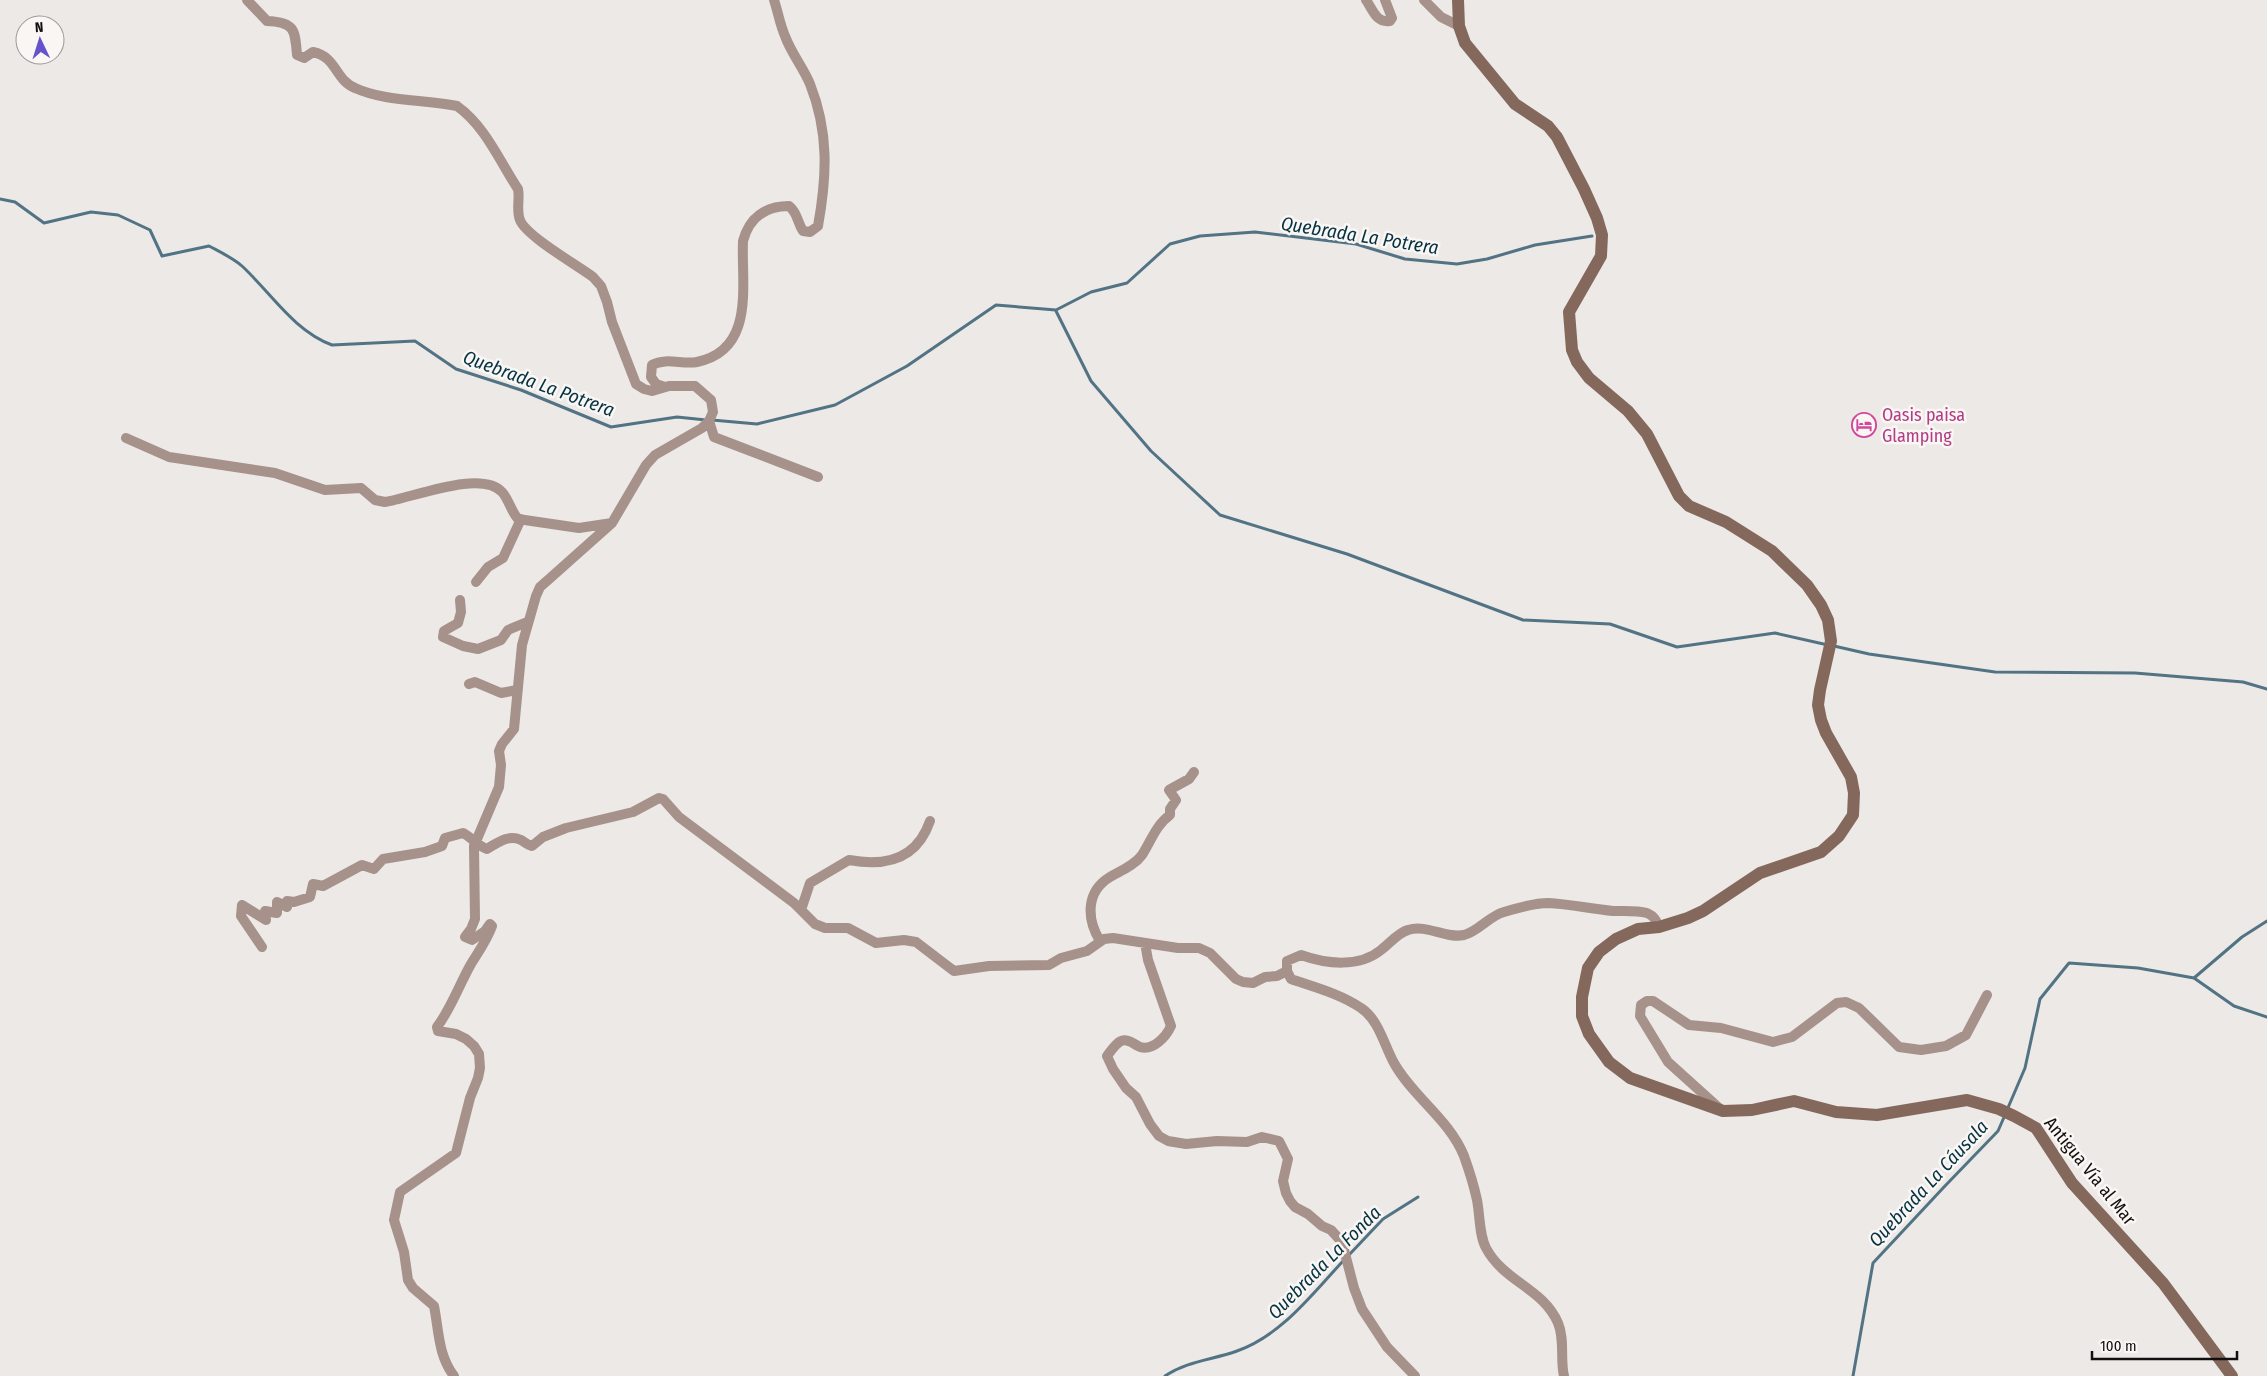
<svg xmlns="http://www.w3.org/2000/svg" width="2267" height="1376" font-family="'Fira Sans Condensed',sans-serif">
<rect width="100%" height="100%" fill="#ece9e7"/>
<g fill="none" stroke-linecap="round" stroke-linejoin="round">
<!-- stream -->
<path stroke="#527383" stroke-width="3" d="M0 199 15 202 44 223 91 212 118 215 150 230 162 256 209 246C220 252 233 258 242 266 271 293 294 331 332 345L415 341 456 369 521 390 611 427 677 417 706 420
M1056 311 1091 381 1151 451 1220 515 1347 554 1523 620 1610 624 1677 647 1775 633 1828 645
M712 420 757 424 835 405 907 366 996 305 1056 310 1091 292 1127 283 1170 244 1200 236 1255 232 1356 244 1405 259 1457 264 1487 259 1535 245 1592 236
M1834 646 1869 654 1995 672 2135 673 2243 682 2267 689
M2194 978 2242 937 2267 921
M2007 1110 2025 1068 2040 999 2069 963 2138 968 2194 978 2234 1006 2267 1017
M1348 1256 1383 1219 1418 1197
M1165 1376C1187 1361 1212 1360 1237 1351 1282 1335 1312 1294 1344 1260
M1853 1376 1873 1263 1944 1187 1998 1131 2005 1115"/>
<!-- minor -->
<path stroke="#a6928a" stroke-width="10" d="M247 0 267 21C295 22 295 30 297 55L304 58 313 52C337 57 335 80 355 88 386 102 423 99 457 106 485 126 499 160 518 189 520 199 516 210 520 220 526 236 577 265 593 277L601 286 607 302 612 322 636 384 644 389 652 391 669 386H695L711 400 713 412 709 421 702 428 655 455 646 465 612 523 548 580 540 587 536 596 522 645 514 729 502 744 499 751 501 765 499 787 474 846 475 919 471 929 465 937 472 940 485 931 490 924 492 926C487 940 479 951 471 964 459 985 452 1007 437 1027L438 1031 456 1034 466 1039 474 1046 479 1054 480 1068 478 1078 470 1098 456 1153 400 1192 394 1220 404 1252 408 1280 413 1288 434 1306C439 1331 438 1355 454 1376
M1366 0C1373 10 1376 23 1390 21L1392 18 1385 0
M1424 0 1441 17 1459 26
M665 387 656 384 651 377 652 365C667 357 682 365 697 362 756 350 741 284 743 241 749 218 765 206 789 206 798 213 797 222 803 231L810 232 818 226C827 176 829 132 810 84 803 67 791 53 785 36 780 25 778 12 774 0
M709 421 714 437 818 477
M126 438 169 457 275 473 325 490 361 488 375 500 385 502C412 498 481 469 502 492 508 498 511 511 518 519L579 528 612 523
M476 582 488 567 503 558 521 519
M460 600 461 612 458 623 444 631 443 637 463 646 478 649 501 640 508 630 527 622
M469 684 475 682 501 693 517 690
M801 910 810 883 849 860C886 867 917 859 930 821
M1100 941C1087 920 1085 892 1110 877 1120 871 1134 866 1142 855 1151 841 1156 825 1170 815V809L1176 800 1169 790 1189 779 1194 772
M1145 943 1148 960 1171 1026C1166 1037 1153 1051 1140 1047 1133 1044 1128 1038 1121 1041 1115 1044 1111 1051 1107 1056L1113 1069 1126 1088 1136 1097 1150 1124 1159 1136 1168 1141 1186 1144 1217 1141 1247 1142 1262 1137 1279 1141 1288 1159 1283 1181 1286 1193 1290 1201 1295 1207 1308 1214 1322 1226 1331 1230 1342 1242 1354 1288 1362 1309 1387 1347 1415 1376
M262 947 241 916 242 905 266 920 265 911 277 913V902L287 907V901L294 902 310 897 313 884 323 886 362 865 374 869 383 859 425 852 442 846 445 838 463 833C471 837 478 846 487 849 497 843 508 834 521 840 525 842 527 845 532 846L543 837 566 828 633 812 659 798 663 799 679 817 794 903 815 924 825 928H848L876 943 904 940 916 942 954 971 989 966 1049 965 1061 958 1087 951 1104 939 1113 938 1178 948H1199L1210 953 1236 979 1243 982 1253 983 1265 977 1277 976 1287 971
M1719 1108 1668 1062 1640 1016 1641 1005 1647 1001H1653L1689 1025 1721 1028 1773 1042 1792 1037 1837 1003 1846 1002 1859 1008 1899 1047 1921 1050 1946 1046 1966 1035 1987 995
M1564 1376C1560 1360 1565 1339 1558 1323 1543 1288 1504 1282 1486 1248 1479 1235 1480 1215 1477 1200 1474 1186 1469 1170 1464 1156 1449 1119 1413 1097 1394 1063 1384 1045 1379 1020 1361 1008 1341 994 1314 987 1291 979L1287 971V961L1301 955C1326 964 1359 968 1381 950 1389 944 1399 932 1408 930 1427 924 1446 939 1464 935 1479 931 1489 916 1504 912 1517 908 1534 903 1548 903 1570 904 1591 909 1613 911 1624 911 1636 910 1647 913 1654 916 1656 920 1659 927"/>
<!-- secondary -->
<path stroke="#85685c" stroke-width="12" d="M1458 0 1459 26 1465 43 1515 104 1548 126 1557 137 1584 189 1597 218 1602 235 1601 256 1569 312 1572 350 1577 362 1589 378 1628 411 1647 434 1679 496 1689 506 1726 522 1772 551 1807 585 1821 605 1828 620 1831 641 1820 690 1818 705 1821 720 1826 733 1851 777 1854 793 1853 815 1839 836 1821 852 1760 873 1703 911 1688 918 1659 927 1638 929 1616 939 1599 952 1588 968 1582 997V1016L1589 1034 1609 1062 1630 1078 1723 1111 1752 1110 1794 1101 1836 1112 1877 1115 1967 1100 1999 1109 2014 1116 2036 1128 2072 1183 2163 1283 2232 1376"/>
</g>
<!-- icons -->
<defs>
<symbol id="hotel-ring" viewBox="-11 -11 22 22"><circle r="9.5" fill="#f9f6f4" stroke="#d1479c" stroke-width="1.5"/><path d="M-6-4.5h1.5V1H6V5H4.5V3h-9V5H-6ZM-4 0a1.8 1.8 0 1 1 3.6 0ZM.5 0V-2.5h3Q6-2.5 6 0Z" fill="#d1479c"/></symbol>
</defs>
<g fill-rule="evenodd">
<use href="#hotel-ring" x="1850" y="411" width="28" height="28"/>
</g>
<g text-anchor="middle" stroke-width="5" stroke-linejoin="round" paint-order="stroke">
<!-- hotel labels -->
<g font-size="18" fill="#b23c85" stroke="#f9f6f4" text-anchor="start">
<text x="1882" y="421">Oasis paisa<tspan x="1882" dy="21">Glamping</tspan></text>
</g>
<!-- street labels -->
<g font-size="18" fill="#111010" stroke="#f9f6f4">
<text transform="translate(2090 1171) rotate(51)" y="6">Antigua Vía al Mar</text>
</g>
<!-- water labels -->
<g font-size="19" font-style="italic" fill="#053243" stroke="#f9f6f4">
<text transform="translate(1360 235) rotate(9)" y="7">Quebrada La Potrera</text>
<text transform="translate(539 383) rotate(20)" y="7">Quebrada La Potrera</text>
<text transform="translate(1928 1183) rotate(-47)" y="7">Quebrada La Cáusala</text>
<text transform="translate(1324 1262) rotate(-45)" y="7">Quebrada La Fonda</text>
</g>
</g>
<!-- north arrow -->
<g transform="translate(40 40) rotate(356)"><circle r="24" fill="#f9f6f4" stroke="#9c9a99"/>
<path d="M0-4L9 19L0 12L-9 19Z" fill="#6652cb"/>
<text y="-8" font-size="14" font-weight="bold" text-anchor="middle" fill="#111010">N</text>
</g>
<!-- scale -->
<path d="M2092 1351v8h145v-8" fill="none" stroke="#111010" stroke-width="2.5"/>
<text x="2100" y="1351" font-size="15" fill="#111010" stroke="#f9f6f4" stroke-width="4" paint-order="stroke">100 m</text>
</svg>
